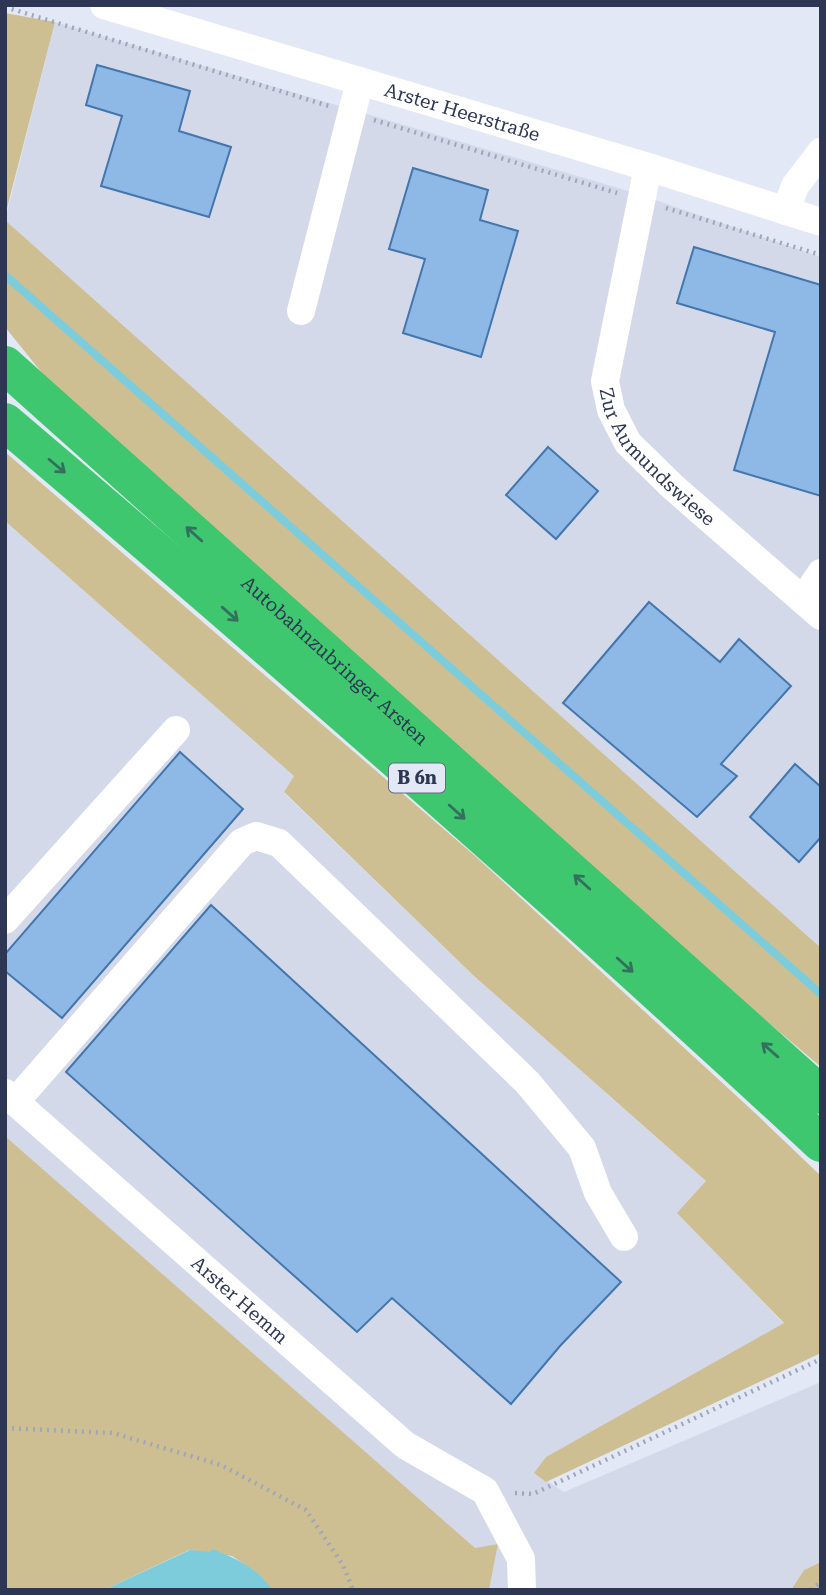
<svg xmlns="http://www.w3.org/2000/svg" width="826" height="1595" font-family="'Roboto Serif',serif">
<rect width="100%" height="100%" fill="#e3e8f6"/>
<!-- built -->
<path fill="#d4d9ea" d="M55 22 635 193 821 257V948L5 220Z
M5 521 295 776 284 793 474 976 707 1182 678 1213 784 1324 546 1457 535 1473 564 1492 821 1382V1562L804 1570 791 1590H489L498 1544 475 1549 5 1136Z"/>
<!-- green -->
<path fill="#cebf92" d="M5 13 55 22 5 216Z
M5 220 821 948V1067L726 987 55 389 5 327Z
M5 452 474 855 754 1112 821 1176V1353L546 1482 534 1473 546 1457 784 1323 677 1213 706 1181 474 976 284 792 294 776 5 521Z
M5 1136 475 1548 498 1544 489 1590H272L253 1570 232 1556 189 1550 104 1590H5Z
M821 1562V1590H791L804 1570Z"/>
<!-- water -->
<path fill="#7dccdb" d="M212 1549C234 1557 259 1569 272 1590H104L190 1550 210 1552Z"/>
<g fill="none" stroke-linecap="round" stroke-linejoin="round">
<!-- stream -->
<path stroke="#7dccdb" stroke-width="8" d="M5 275 821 994"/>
</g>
<!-- building -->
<path fill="#8eb8e6" stroke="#4276ac" stroke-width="2" d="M97 65 190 91 179 131 231 147 209 217 101 186 122 116 86 105Z
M413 168 488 190 480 220 518 231 481 357 403 333 425 259 389 249Z
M694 247 821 285V496L734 470 775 332 677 303Z
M548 447 598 491 556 539 506 495Z
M649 602 720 662 739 639 791 686 721 764 737 776 697 817 563 703Z
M180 752 243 809 62 1018 5 971V954Z
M795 764 821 787V837L799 862 750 817Z
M211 905 621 1282 560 1346 511 1404 392 1298 357 1332 66 1072Z"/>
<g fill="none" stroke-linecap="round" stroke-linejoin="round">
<!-- path -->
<path stroke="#a0a6b9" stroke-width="4.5" stroke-dasharray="2 5" stroke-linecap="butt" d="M5 7 329 106
M374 120 617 193
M666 208 821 255
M5 1428 113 1433 221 1465 306 1510 343 1565 353 1590
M515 1493 533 1494 821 1359
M811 1590 821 1582"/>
<!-- minor -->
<g stroke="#fff" stroke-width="28">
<path id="s1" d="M104 5 648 167 821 222"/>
<path id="s2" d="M648 167 605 381 611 410 628 443 673 487 821 616"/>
<path d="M786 211 795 186 821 152"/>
<path d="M301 311 360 81"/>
<path d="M803 600 821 573"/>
<path d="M5 920 176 730"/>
<path id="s3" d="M5 1093 405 1445 485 1491 521 1559 522 1590"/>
<path d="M15 1102 242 842 256 836 279 843 527 1082 582 1148 598 1193 624 1237"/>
</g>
<!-- highway -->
<g stroke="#3fc76f" stroke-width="38">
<path id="s4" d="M5 365 821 1095"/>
<path d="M5 422C282 657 555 896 821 1143"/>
</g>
</g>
<!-- one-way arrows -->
<defs><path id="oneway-shaft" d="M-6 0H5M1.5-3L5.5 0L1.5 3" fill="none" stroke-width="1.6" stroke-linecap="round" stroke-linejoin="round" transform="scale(1.75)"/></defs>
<g stroke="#34705e">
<use href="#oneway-shaft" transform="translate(57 466) rotate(40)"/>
<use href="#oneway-shaft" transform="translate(194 534) rotate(-138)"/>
<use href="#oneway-shaft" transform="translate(230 614) rotate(41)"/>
<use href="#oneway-shaft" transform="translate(457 812) rotate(42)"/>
<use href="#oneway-shaft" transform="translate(582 882) rotate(-138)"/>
<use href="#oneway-shaft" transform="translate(625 965) rotate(42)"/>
<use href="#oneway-shaft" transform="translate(770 1050) rotate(-139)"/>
</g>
<g text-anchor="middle" stroke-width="6" stroke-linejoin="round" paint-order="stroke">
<!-- shield labels -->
<rect fill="#e3e8f6" stroke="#646b83" stroke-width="2" x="389" y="763.5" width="56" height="29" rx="5"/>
<g font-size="18" font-weight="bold" fill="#2d3652">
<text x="417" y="784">B 6n</text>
</g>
<!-- street labels -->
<g font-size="19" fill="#2d3652" stroke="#e3e8f6">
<text dy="7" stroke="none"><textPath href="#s1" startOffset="374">Arster Heerstraße</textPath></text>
<text dy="7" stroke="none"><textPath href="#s2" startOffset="313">Zur Aumundswiese</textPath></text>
<text dy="7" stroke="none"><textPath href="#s4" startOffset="443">Autobahnzubringer Arsten</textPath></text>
<text dy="7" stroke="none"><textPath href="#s3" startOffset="313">Arster Hemm</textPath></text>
</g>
</g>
<!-- border -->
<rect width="826" height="1595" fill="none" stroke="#2d3652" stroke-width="14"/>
</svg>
